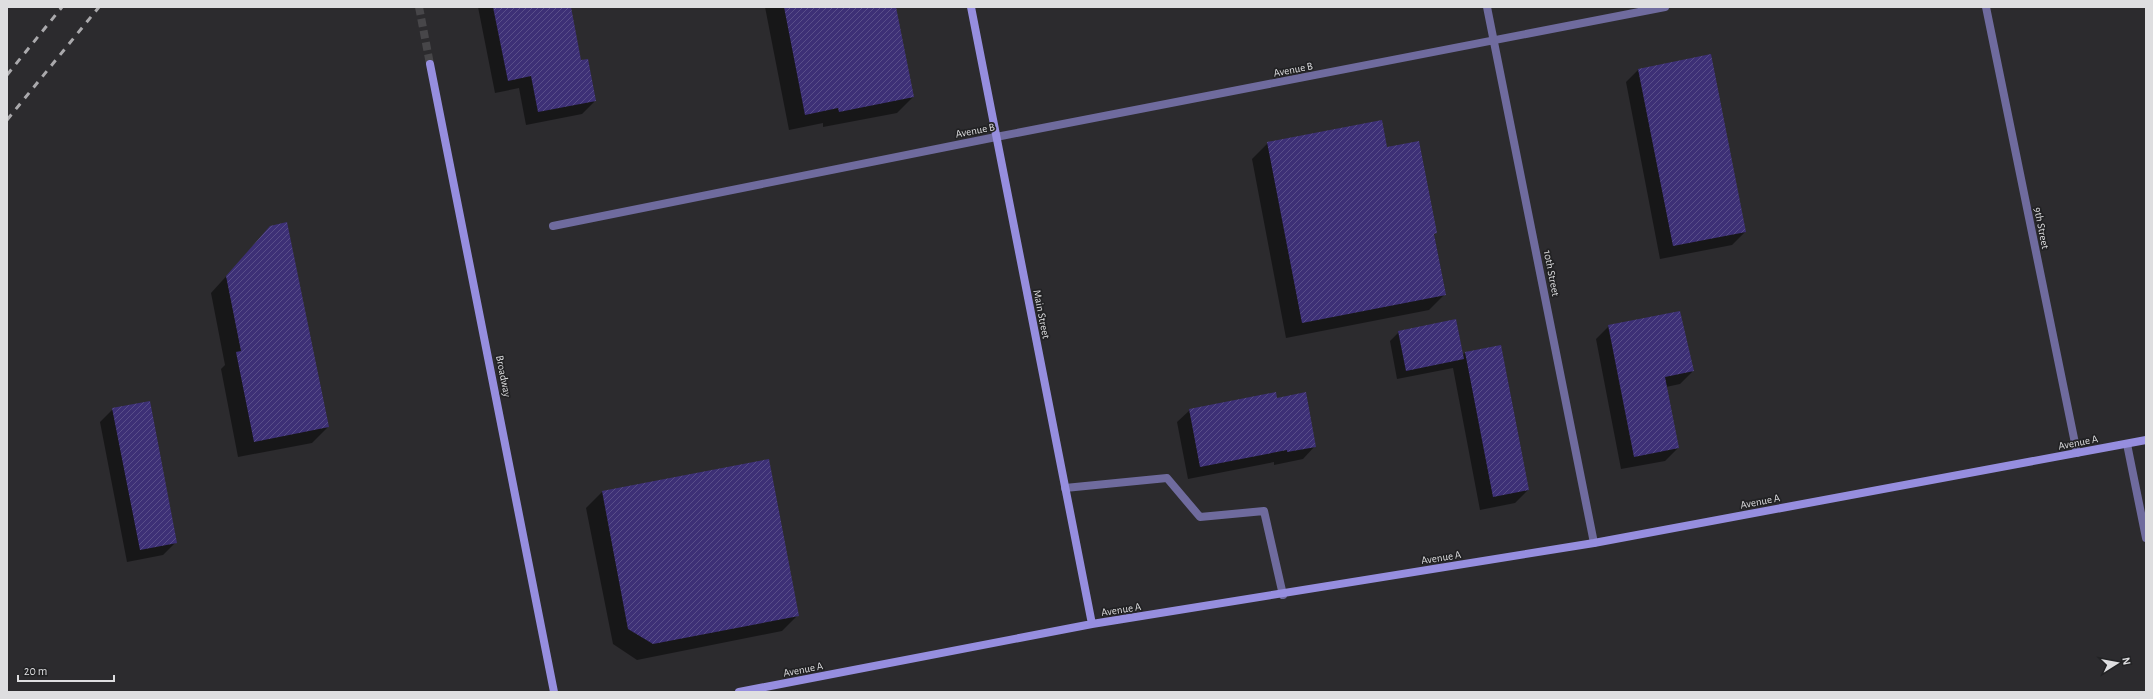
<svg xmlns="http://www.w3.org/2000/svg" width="2153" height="699" font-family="'Alegreya Sans',sans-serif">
<defs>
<pattern id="building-hatch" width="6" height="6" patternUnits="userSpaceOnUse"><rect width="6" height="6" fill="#3d3076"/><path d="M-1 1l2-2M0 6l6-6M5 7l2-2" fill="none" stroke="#594e89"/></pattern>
</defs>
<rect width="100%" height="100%" fill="#2c2b2e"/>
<!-- shadow -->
<path fill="#0007" d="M478 7H570L580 61 595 101 582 114 526 125 519 88 495 93Z
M765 7H895L913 97 897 113 823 127V123L789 130Z
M1639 69 1745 232 1732 245 1660 259 1626 82Z
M1268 143 1387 148 1436 233 1434 235 1445 294 1429 310 1286 338 1252 159Z
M271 227 328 427 312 443 238 457 221 369 225 365 211 293Z
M1609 326 1693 371 1680 384 1666 387 1678 448 1665 461 1621 469 1596 339Z
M1399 332 1462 356 1465 353 1528 490 1515 503 1480 510 1453 368 1397 379 1390 341Z
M1276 399 1315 446 1303 459 1274 465V462L1188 479 1177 422 1190 410Z
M113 409 176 542 163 555 127 562 100 422Z
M768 460 798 615 782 631 637 660 613 644 586 508 602 492Z"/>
<!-- building -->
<path fill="url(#building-hatch)" d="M493 7H571L581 60 588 59 596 101 538 112 531 76 508 81Z
M784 7H896L914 97 839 112 838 108 805 115Z
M1711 54 1746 232 1673 246 1638 69Z
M1382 120 1387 147 1419 141 1437 233 1434 234 1446 295 1302 323 1267 142Z
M287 222 329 427 254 442 236 352 241 351 226 276 270 226Z
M1680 311 1694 371 1665 377 1679 448 1634 457 1608 325Z
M1456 319 1464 359 1406 371 1398 331Z
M1501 345 1529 490 1493 497 1465 352Z
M1276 392 1277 398 1306 392 1316 447 1287 452V450L1200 467 1189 409Z
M150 401 177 543 140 550 112 408Z
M769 459 799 616 653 644 628 629 602 491Z"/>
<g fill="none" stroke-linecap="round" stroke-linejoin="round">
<!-- secondary-tunnel -->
<path stroke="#474649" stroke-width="8" stroke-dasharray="8 4" stroke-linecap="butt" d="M419 7 430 64"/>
<!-- lane -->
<path stroke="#6f6b9e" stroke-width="8" d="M2127 444 2146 538
M1065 488 1167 478 1200 517 1264 511 1283 595"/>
<!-- street -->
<path stroke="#6f6b9e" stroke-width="8" d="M1487 7 1594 543
M1986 7 2077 453
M553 226 996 137 1665 7"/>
<!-- secondary -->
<path stroke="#968edf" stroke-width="8" d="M971 7 1092 624
M430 64 554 692
M739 692 1092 624 1594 543 2146 440"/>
<!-- rail -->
<path stroke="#aaa9ac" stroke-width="3" stroke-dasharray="7 7" stroke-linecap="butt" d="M7 75 62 7
M7 120 99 7"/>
</g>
<g text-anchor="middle" stroke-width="3.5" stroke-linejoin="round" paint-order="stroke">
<!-- street labels -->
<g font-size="11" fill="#dedee0" stroke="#222224">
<text transform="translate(1293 69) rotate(-11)" y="4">Avenue B</text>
<text transform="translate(975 130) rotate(-11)" y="4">Avenue B</text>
<text transform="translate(2042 228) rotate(79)" y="4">9th Street</text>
<text transform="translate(1552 273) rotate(79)" y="4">10th Street</text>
<text transform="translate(1042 314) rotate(79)" y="4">Main Street</text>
<text transform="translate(504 376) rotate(79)" y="4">Broadway</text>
<text transform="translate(2078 442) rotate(-11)" y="4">Avenue A</text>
<text transform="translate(1760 501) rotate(-11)" y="4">Avenue A</text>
<text transform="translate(1441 557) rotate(-9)" y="4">Avenue A</text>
<text transform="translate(1121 609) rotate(-9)" y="4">Avenue A</text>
<text transform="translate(803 669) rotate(-11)" y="4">Avenue A</text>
</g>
</g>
<!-- border -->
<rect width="2153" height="699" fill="none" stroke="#dedee0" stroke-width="16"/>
<!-- north arrow -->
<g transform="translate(2117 663) rotate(79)" stroke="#222224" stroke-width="3" paint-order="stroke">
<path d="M0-3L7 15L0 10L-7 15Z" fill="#dedee0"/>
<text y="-6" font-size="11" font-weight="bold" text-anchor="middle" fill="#dedee0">N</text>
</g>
<!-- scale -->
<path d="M18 675v6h96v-6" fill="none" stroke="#dedee0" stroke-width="2"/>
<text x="24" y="675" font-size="12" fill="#dedee0" stroke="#222224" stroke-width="3" paint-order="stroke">20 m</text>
</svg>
